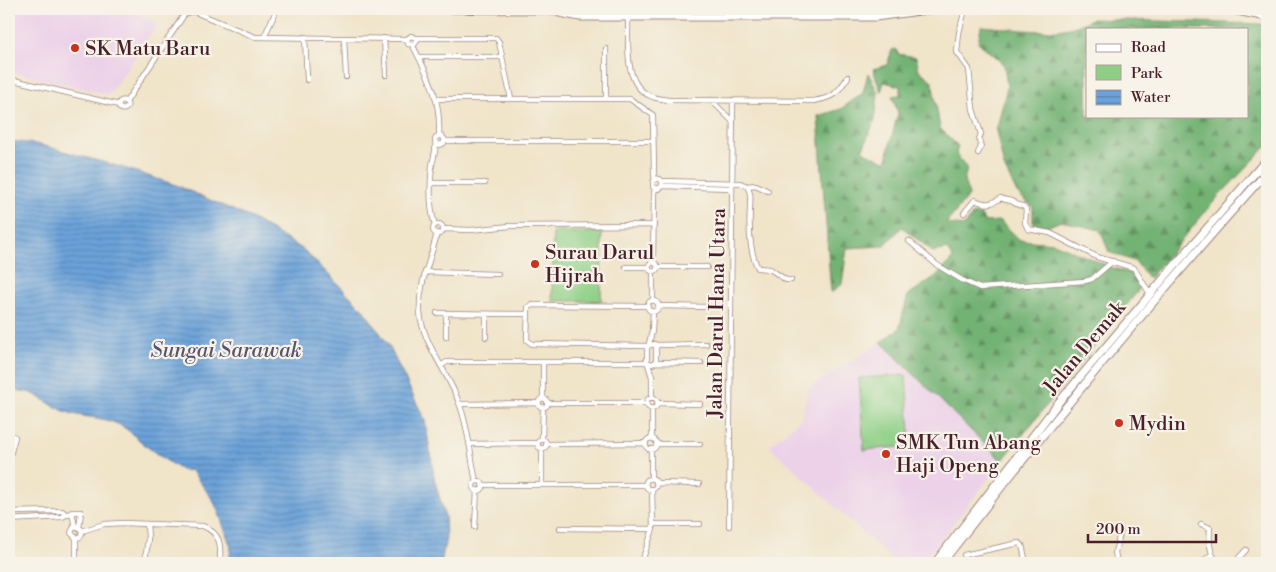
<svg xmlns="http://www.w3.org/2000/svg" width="1276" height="572" font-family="'Libre Bodoni',serif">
<defs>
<pattern id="forest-firs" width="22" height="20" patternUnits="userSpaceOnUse" patternTransform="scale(1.25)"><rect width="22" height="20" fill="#72b273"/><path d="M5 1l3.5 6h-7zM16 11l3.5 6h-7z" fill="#60905f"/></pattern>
<pattern id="water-rules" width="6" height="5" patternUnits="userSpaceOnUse" patternTransform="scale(1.25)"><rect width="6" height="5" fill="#6aa2d9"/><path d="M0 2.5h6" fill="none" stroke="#5983b0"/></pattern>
</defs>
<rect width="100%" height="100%" fill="#f7f3e8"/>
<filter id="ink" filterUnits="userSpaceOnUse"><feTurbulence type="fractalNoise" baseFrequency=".02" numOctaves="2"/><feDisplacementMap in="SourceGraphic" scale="10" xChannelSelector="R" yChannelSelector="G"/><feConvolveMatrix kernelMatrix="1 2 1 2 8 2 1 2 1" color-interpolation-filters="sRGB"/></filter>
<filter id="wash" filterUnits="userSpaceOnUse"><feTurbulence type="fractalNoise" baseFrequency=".0096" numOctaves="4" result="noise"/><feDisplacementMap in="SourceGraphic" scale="20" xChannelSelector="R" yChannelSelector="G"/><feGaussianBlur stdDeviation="1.12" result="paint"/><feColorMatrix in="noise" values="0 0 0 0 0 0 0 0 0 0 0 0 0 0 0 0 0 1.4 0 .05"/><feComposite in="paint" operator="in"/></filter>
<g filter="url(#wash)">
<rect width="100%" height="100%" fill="#f0e4c9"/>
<!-- built -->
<path fill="#ecd1e9" d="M9 9H130L158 24 109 95 9 71Z
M881 342 1002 461 923 563H896L769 446 801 419 808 389Z"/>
<!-- green -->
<path fill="#8ecf86" stroke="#6c7758" d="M553 232H602L601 301H552Z
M906 375 911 446 864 450 859 378Z"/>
<!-- forest -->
<path fill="url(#forest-firs)" stroke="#5e684f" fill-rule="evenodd" d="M1091 19 1261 24 1267 27V146L1217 198 1149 279 1136 262 1109 252 1100 230 1061 221 1044 228 1033 223V207L1017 193 1004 167 996 131 1007 87 1004 65 978 42 981 26C1016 28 1059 39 1091 19ZM1087 29H1247V116H1087Z
M896 49 898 54 916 57 919 70 932 81 940 128 958 146 956 154 967 168 964 181 969 195 946 224 965 226 972 215 980 214 985 222 1000 221 1020 240 1054 243 1113 268 1133 274 1140 285 1138 291 1002 461 881 342 899 329 908 295 936 276 953 258 947 249 933 252 902 227 884 246 847 248 842 284 831 293 818 116 841 109 863 93 868 73 878 93 875 120 862 151 887 162 889 148 898 113 892 96 900 95V86L884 82 881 92 873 69 887 65 892 50Z"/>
<!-- water -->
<path fill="url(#water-rules)" stroke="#5a6082" d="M9 141 36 144 60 150 127 169 176 185 251 218 304 250 362 308 388 344 425 420 435 482 445 517 446 538 441 563H229L231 547 217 508 211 497 191 470 184 471 181 470C170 463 159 456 149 448 139 441 129 429 118 424 100 416 79 418 62 410 39 400 37 389 9 391Z"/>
</g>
<g filter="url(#ink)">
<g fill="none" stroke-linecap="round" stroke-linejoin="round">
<defs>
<path id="minor" d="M965 9 959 33 957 52 969 69 973 109 981 134 979 139 981 147 978 153
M628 17C629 43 622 87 653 97 658 99 664 99 669 100L813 101C833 98 837 94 848 77
M264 37 277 9
M305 37 307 80
M344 38 346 77
M384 38 386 75
M416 38 417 41 414 45 408 44 407 39 411 36 416 38H496L499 42 511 99
M413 46C429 77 441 99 439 135
M606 49V99
M419 57H502
M9 79 119 105
M437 99H630L653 115 654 175 655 179
M711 100 732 121
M118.5 105a4.5 4.5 0 1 1 9 0a4.5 4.5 0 1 1-9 0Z
M126 102 184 15 189 12H195L255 37 407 39
M444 141H653
M662 181 740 183 747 186 756 185 768 191
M431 183H485
M662 186V181L660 179H655L653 182V187L658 189 662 186 732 188
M747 186C752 194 750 200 750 209 749 227 749 252 758 268L770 269 786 280H791
M964 213 975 200C986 205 990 205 1001 198 1004 200 1007 200 1011 201 1016 203 1017 206 1023 206L1026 209 1025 223 1028 229 1050 233 1097 257 1134 268 1150 294
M433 229a5 5 0 1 1 10 0a5 5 0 1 1-10 0Z
M435 225C429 207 430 184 432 165 434 155 437 149 435 139L439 135 442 136 445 140 444 143 440 145 437 144
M443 229 471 230 510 226 654 225
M437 233C431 260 418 284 420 312 422 343 449 373 459 403 469 428 470 455 476 481
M909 241 937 265 962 280 980 288 1085 281 1092 279 1113 261
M653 262 654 193 655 188
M648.5 267a4.5 4.5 0 1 1 9 0a4.5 4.5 0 1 1-9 0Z
M626 267H649
M658 267H707
M425 272 498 274
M653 300V272
M647.5 306a5.5 5.5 0 1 1 11 0a5.5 5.5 0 1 1-11 0Z
M659 306 707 307
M437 313 527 314
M446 313V337
M486 314V337
M649 344 652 331 653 311
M656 345 706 344
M647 346 532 344 527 340 528 307 533 305 647 306
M543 362V398
M656 362 701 363
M648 364 652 377V398
M442 365 447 362H647L652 364 656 362V345L655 344 647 346V362
M646.5 403a5.5 5.5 0 1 1 11 0a5.5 5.5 0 1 1-11 0Z
M538.5 403a4.5 4.5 0 1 1 9 0a4.5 4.5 0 1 1-9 0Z
M547 403H646
M657 403 700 404
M460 404 538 403
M9 435 15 437 9 459
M652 438V409
M645.5 444a5.5 5.5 0 1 1 11 0a5.5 5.5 0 1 1-11 0Z
M542 439 543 408
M537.5 444a4.5 4.5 0 1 1 9 0a4.5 4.5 0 1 1-9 0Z
M471 444 538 443
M547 444 646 443
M657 444H700
M651 478V449
M645.5 484a5.5 5.5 0 1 1 11 0a5.5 5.5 0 1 1-11 0Z
M473 486a5 5 0 1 1 10 0a5 5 0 1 1-10 0Z
M656 483 699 484
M482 485H645
M542 485V448
M9 512 62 511 66 514
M72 512 75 527
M9 520 62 517 72 512H81L79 528
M653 524H700
M1201 524 1210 528C1209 542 1209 551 1217 563
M729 526 733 100
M475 527 477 490
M560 528 653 529
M82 531 104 524 123 523 203 526C221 534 221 544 220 563
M964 555 1019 543 1022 545 1026 563
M76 563V538L71 533 73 528 77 527 81 529 82 533 80 537 76 538
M145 563 148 538 147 524
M643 563 642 561 653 529 652 489
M1117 563 1115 552 1121 530
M1201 563 1211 555
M1234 563 1246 550"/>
<path id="trunk" d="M421 9 545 10 580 17H875L935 9
M1227 9 1267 17
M935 563 1059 402 1170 271 1267 159
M942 563C1046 428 1154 298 1267 172"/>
</defs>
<!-- minor casing -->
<use href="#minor" stroke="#9d827a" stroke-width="6"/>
<!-- trunk casing -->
<use href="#trunk" stroke="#9d827a" stroke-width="9"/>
<!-- minor -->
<use href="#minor" stroke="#fff" stroke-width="4.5"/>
<!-- trunk -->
<use href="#trunk" stroke="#fff" stroke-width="7"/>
</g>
</g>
<!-- markers -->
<g fill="#c8321e" stroke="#f7f3e8" stroke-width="2">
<circle cx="75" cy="48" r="5"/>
<circle cx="535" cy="264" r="5"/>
<circle cx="1119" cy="423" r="5"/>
<circle cx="886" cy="454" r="5"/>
</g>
<g text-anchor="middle" stroke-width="4.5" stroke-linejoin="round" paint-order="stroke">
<!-- poi labels -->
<g font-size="20" fill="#4a1f2b" stroke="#f7f3e8" text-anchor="start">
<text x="85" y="55">SK Matu Baru</text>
<text x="545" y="259">Surau Darul<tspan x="545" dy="23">Hijrah</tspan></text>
<text x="1129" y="430">Mydin</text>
<text x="896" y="449">SMK Tun Abang<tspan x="896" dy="23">Haji Openg</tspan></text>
</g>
<!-- street labels -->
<g font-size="20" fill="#4a1f2b" stroke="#f7f3e8">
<text transform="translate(716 313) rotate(-89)" y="7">Jalan Darul Hana Utara</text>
<text transform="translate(1084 347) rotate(-50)" y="7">Jalan Demak</text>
</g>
<!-- water labels -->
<g font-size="21" font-style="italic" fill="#575371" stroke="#f7f3e8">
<text x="226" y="357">Sungai Sarawak</text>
</g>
</g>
<!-- margin -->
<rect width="1276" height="572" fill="none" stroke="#f7f3e8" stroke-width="30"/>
<!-- legend -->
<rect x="1086" y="28" width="162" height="90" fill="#f7f3e8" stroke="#b29e9c"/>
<rect x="1096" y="44" width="25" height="8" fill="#ffffff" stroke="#b29e9c"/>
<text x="1131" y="52" font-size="15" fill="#4a1f2b">Road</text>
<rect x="1096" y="65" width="25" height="15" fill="#8ecf86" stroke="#b29e9c"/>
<text x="1131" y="78" font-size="15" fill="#4a1f2b">Park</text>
<rect x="1096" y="90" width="25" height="15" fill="url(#water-rules)" stroke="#b29e9c"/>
<text x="1131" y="102" font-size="15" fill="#4a1f2b">Water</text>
<!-- scale -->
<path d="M1088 534v8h128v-8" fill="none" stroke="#4a1f2b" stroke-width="2.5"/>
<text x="1096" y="534" font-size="15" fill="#4a1f2b" stroke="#f7f3e8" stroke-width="4" paint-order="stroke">200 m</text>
</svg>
